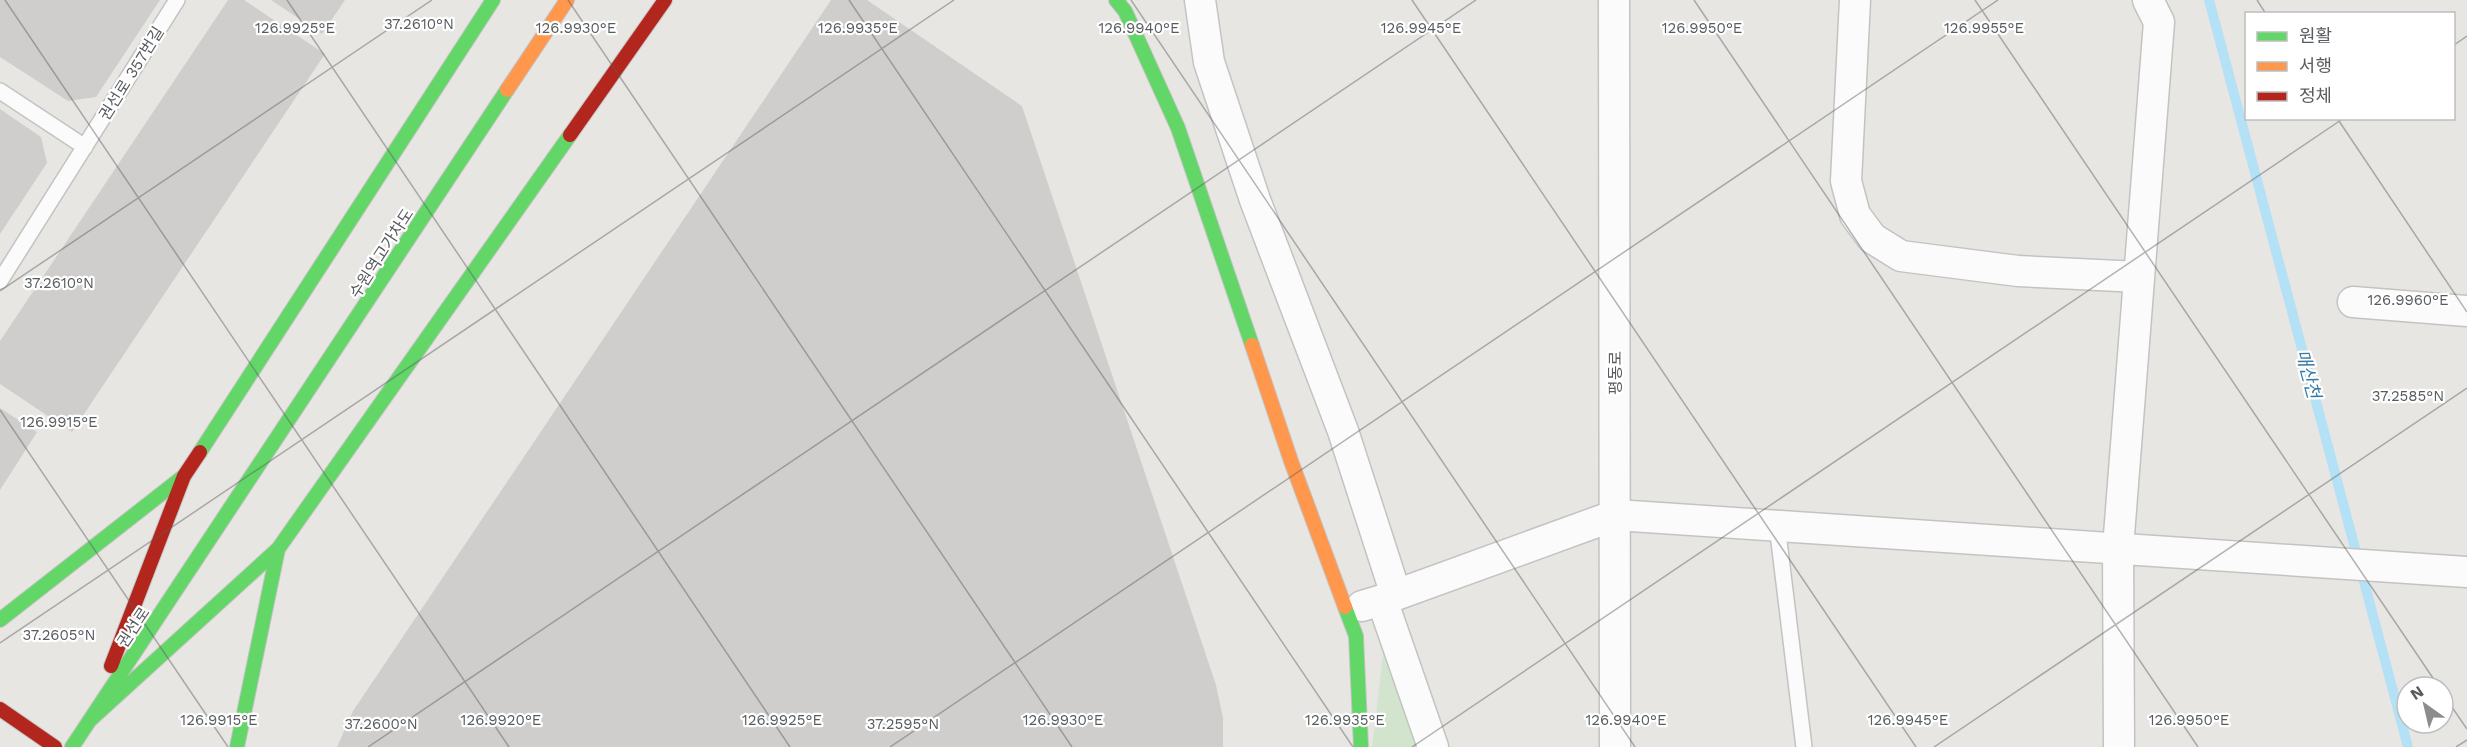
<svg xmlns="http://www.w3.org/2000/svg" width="2467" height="747" font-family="'Work Sans','Noto Sans KR',sans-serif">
<rect width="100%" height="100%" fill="#e8e6e2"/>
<!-- green -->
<path fill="#d2e4cd" d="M1387 622 1419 747H1372Z"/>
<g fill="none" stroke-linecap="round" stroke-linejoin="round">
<!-- stream -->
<path stroke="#b4e1f5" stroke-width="10" d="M2209 0 2408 747"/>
</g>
<!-- building -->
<path fill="#d0cecc" d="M0 0H160L96 97 68 101 0 57Z
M228 0H244L325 54 72 432 0 384V341Z
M271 0H345L322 34Z
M831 0H867L1022 106 1216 685 1223 718V747H337L353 711Z
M0 109 41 137 47 163 0 234Z
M0 408 37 432 0 490Z"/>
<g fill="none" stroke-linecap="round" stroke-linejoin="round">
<defs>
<path id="lane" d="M0 91 85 147
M0 281 177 0
M1777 525 1804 747"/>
<path id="street" d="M1200 0 1209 62 1255 200 1343 431 1396 595
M1614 0 1615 747
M1855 0 1846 181 1855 215 1872 238 1901 256 2018 271 2139 277
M2353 302 2467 311
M1382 600 1616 515 2467 572
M1362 606 1382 600 1433 747
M2119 747 2118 548 2159 22 2148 0"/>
<path id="fast" d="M1116 0 1125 11 1178 128 1252 345
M200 452 493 0
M1345 607 1356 636 1361 747
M0 620 184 476
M90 720 278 549 570 135
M72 747 507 90
M237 747 278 549"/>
<path id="slow" d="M507 90 567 0
M1252 345 1291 461 1345 607"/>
<path id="jam" d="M570 135 665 0
M111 666 184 476 200 452
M0 709 55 747"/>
</defs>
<!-- lane casing -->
<use href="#lane" stroke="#c3c3c2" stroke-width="18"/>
<!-- street casing -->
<use href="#street" stroke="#c3c3c2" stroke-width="33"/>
<!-- fast casing -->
<use href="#fast" stroke="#c4c4c4" stroke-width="16"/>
<!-- slow casing -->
<use href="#slow" stroke="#c4c4c4" stroke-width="16"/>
<!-- jam casing -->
<use href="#jam" stroke="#c4c4c4" stroke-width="16"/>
<!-- lane -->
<use href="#lane" stroke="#fcfbfb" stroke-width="15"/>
<!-- street -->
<use href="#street" stroke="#fcfbfb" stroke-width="30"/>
<!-- fast -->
<use href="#fast" stroke="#63d668" stroke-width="14"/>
<!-- slow -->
<use href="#slow" stroke="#ff974d" stroke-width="14"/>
<!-- jam -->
<use href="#jam" stroke="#b3261e" stroke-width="14"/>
</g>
<!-- ticks -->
<path fill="none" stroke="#585c60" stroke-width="1.5" stroke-opacity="0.45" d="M5 0 509 747M287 0 790 747M568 0 1072 747M849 0 1353 747M1131 0 1635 747M1412 0 1916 747M1694 0 2198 747M1975 0 2439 687M2257 0 2266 14M2454 45 2467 36M2337 118 2467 312M0 291 432 0M0 410 228 747M0 643 954 0M2443 694 2467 729M368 747 1476 0M890 747 1998 0M1412 747 2344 118M1934 747 2467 388M2456 747 2467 740"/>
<g text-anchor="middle" stroke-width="4.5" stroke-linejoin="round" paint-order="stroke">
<!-- street labels -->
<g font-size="16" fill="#585c60" stroke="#fff">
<text transform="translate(131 73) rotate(-58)" y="6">권선로 357번길</text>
<text transform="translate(381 253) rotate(-57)" y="6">수원역고가차도</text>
<text transform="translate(1615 373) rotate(-90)" y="6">평동로</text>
<text transform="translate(133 627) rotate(-56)" y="6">권선로</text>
</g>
<!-- water labels -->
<g font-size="18" font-style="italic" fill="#3a7ba5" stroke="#fff">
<text transform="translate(2308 374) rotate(75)" y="6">매산천</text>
</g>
</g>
<g font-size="15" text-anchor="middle" fill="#585c60" stroke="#fff" stroke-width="4.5" stroke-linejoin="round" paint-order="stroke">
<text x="419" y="29">37.2610°N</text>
<text x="295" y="33">126.9925°E</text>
<text x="576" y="33">126.9930°E</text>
<text x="858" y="33">126.9935°E</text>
<text x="1139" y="33">126.9940°E</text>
<text x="1421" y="33">126.9945°E</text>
<text x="1702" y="33">126.9950°E</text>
<text x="1984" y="33">126.9955°E</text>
<text x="59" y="288">37.2610°N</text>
<text x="2408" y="305">126.9960°E</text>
<text x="2408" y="401">37.2585°N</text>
<text x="59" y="427">126.9915°E</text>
<text x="59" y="640">37.2605°N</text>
<text x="219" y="725">126.9915°E</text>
<text x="501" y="725">126.9920°E</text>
<text x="782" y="725">126.9925°E</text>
<text x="1063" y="725">126.9930°E</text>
<text x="1345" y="725">126.9935°E</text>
<text x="1626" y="725">126.9940°E</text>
<text x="1908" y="725">126.9945°E</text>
<text x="2189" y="725">126.9950°E</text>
<text x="381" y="729">37.2600°N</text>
<text x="903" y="729">37.2595°N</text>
</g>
<!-- legend -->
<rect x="2245" y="12" width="210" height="108" fill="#ffffff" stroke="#bcbebf" stroke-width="1.5"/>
<rect x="2257" y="32" width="30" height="9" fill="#63d668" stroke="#bcbebf" stroke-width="1.5"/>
<text x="2299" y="42" font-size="18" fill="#585c60">원활</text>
<rect x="2257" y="62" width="30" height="9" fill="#ff974d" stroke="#bcbebf" stroke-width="1.5"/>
<text x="2299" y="72" font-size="18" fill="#585c60">서행</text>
<rect x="2257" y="92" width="30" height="9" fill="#b3261e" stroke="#bcbebf" stroke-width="1.5"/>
<text x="2299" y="102" font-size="18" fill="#585c60">정체</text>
<!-- north arrow -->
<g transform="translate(2425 705) rotate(326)"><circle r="28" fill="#ffffff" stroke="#bcbebf" stroke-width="1.5"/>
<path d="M0-4.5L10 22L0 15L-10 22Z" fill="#8a8c8e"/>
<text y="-9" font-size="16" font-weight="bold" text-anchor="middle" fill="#585c60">N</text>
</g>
</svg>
